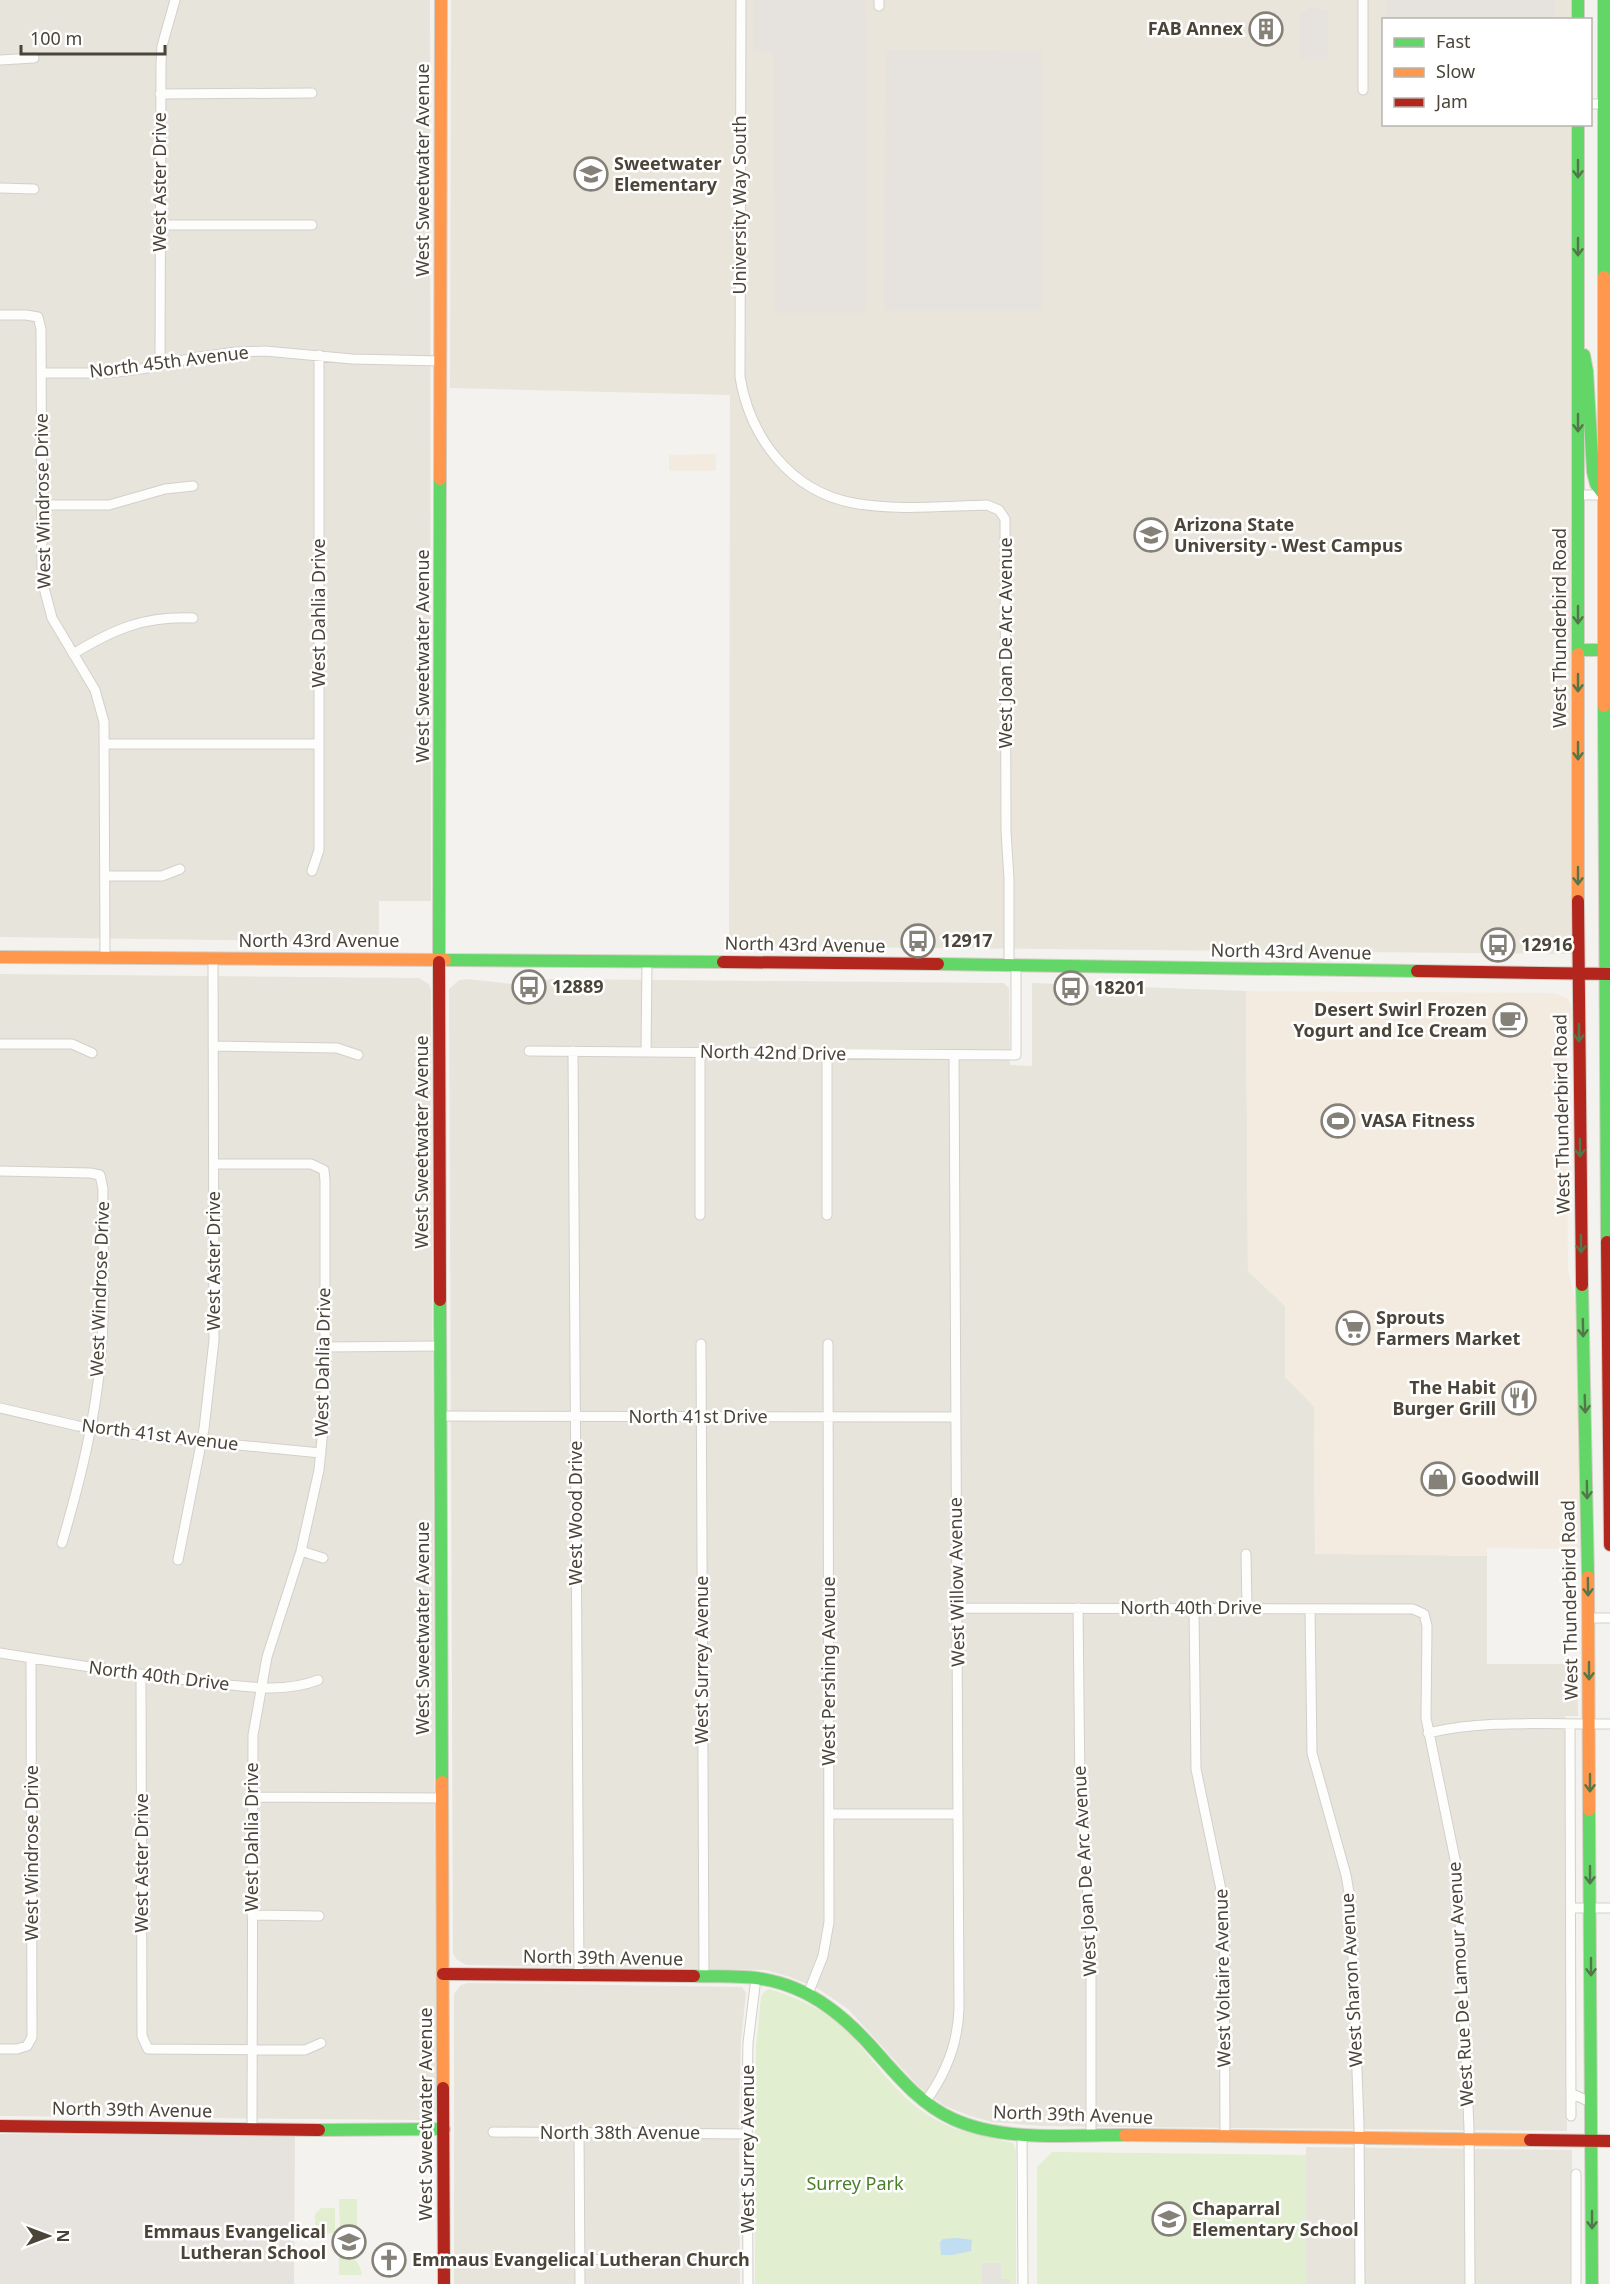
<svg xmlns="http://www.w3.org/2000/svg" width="1610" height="2284" font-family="'Noto Sans',sans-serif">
<rect width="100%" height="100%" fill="#f4f2ee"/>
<!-- residential -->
<path fill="#e7e4dc" d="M0 0H430L431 901H379V942L0 937Z
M0 974 419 978 429 984 431 990 436 2112 431 2119 427 2120 0 2116Z
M468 979 512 984H532L551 979 1004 983 1009 988 1010 1065 1032 1066V983L1246 991 1248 1271 1285 1306V1377L1314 1406 1315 1553 1487 1556V1664H1577L1578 1716H1565L1567 2131 1042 2126 992 2122 970 2116 945 2106 920 2088 848 2009 817 1988 790 1977 766 1970 466 1965 456 1959 453 1953 449 989 459 980Z
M468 1983 742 1987 746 1993 741 2041 739 2118 740 2284H454V1994L461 1985Z
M1306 2147 1572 2150 1573 2284H1306Z"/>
<!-- commercial -->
<path fill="#f3ebdf" d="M716 454V471H669V455Z
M1246 991 1555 993 1567 998 1571 1005 1572 1016 1566 1048 1568 1270 1575 1300 1581 1549 1487 1548V1556L1315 1554 1314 1407 1285 1377V1306L1248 1271Z"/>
<!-- industrial -->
<path fill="#e6e2de" d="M0 2134 295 2136 294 2284H0Z"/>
<!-- education -->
<path fill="#eae5da" d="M451 0H1572V19L1384 20V124L1572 125V954L729 946 730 395 450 388Z"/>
<!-- green -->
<path fill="#e1eecf" d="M769 1989C798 1998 824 2009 846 2030 872 2057 891 2089 922 2111 953 2133 977 2134 1013 2143L1016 2151V2284H755V2099L756 2047 761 1997 765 1991Z
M1052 2152 1306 2155V2284H1037V2167Z
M339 2199H357V2233H340Z
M321 2208H335V2233H315V2214Z
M339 2255C353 2255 360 2262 362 2275H339Z"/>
<!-- parking -->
<path fill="#e6e3df" d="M753 0H865L866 313H774L773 53 753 52Z
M1386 0H1555V19H1386Z
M1309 8H1320V10L1328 11V59H1300V11L1308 10Z
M885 50 1042 51 1041 311H884Z
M982 2263H1001V2279H1010V2284H982Z"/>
<!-- water -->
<path fill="#c0ddf1" d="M958 2238 972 2240 971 2251 952 2255H941L940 2242 943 2239Z"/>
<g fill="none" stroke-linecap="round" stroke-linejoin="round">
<defs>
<path id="street" d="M741 0 740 377C750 437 790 491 853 503 896 511 943 506 987 505L999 510 1005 519 1006 831 1009 879V965
M879 6V0
M0 60 34 58
M1363 90V0
M160 94 312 93
M1590 104H1610
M0 188 34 189
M160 225H312
M0 315H26L38 317 41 329 42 580 52 618 95 690 104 722 105 958
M160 365 161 64 162 46 175 0
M41 373H107L141 369 199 357 236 352 265 351 352 359 441 361
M1578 495H1610
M41 505H109L165 489 193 486
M73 654C114 629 144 616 193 618
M106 744H319
M312 871 319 850V355
M105 876H162L180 869
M0 1044H72L92 1053
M213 1046 337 1048 358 1055
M529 1051 1016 1055V965
M573 1051 579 1976
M646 1052 647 962
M700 1052V1215
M214 1164H311L324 1170 325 1181V1408L319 1470 301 1551 267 1657 253 1735 252 2130
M0 1171 90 1173 100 1175 103 1189C102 1244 106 1300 101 1354 96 1418 80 1481 62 1543
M827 1215V1053
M701 1344 704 1977
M325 1347 440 1346
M0 1408 78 1426 144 1436 321 1453
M440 1416 955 1417
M301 1551 323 1558
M1246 1554 1247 1608
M178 1560 204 1429 214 1340 213 959
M957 1608 1413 1609 1424 1614 1427 1626 1426 1718 1458 1874 1469 2128 1470 2284
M1078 1608 1080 1789 1091 1938V2135
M1194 1608 1196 1769 1224 1904 1225 2136
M1310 1609 1312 1753 1346 1875 1351 1904 1359 2126 1360 2284
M1589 1618H1610
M0 1653C68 1664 136 1675 205 1682 242 1686 283 1694 318 1680
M141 1675 142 2036 148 2049 305 2050 321 2043
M1570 1725 1571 2116
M1428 1733C1487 1719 1550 1725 1610 1724
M252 1797 443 1798
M830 1814H958
M1571 1908H1610
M252 1915 319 1916
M808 1994 823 1956 829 1922 828 1344
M0 2049H17L27 2046 32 2037 31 1658
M1571 2093 1592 2103
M925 2102C946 2074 958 2044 959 2008L954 1055
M493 2132 747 2134
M579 2133 580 2284
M1022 2134 1023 2284
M1576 2174V2284
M579 2260 622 2259
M748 2284 747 2091 748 2043 756 1978"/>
<path id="fast" d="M1578 0V20
M1604 0V277
M1578 124V654
M1584 355 1587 371 1593 472 1596 484 1604 495
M1578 650H1604
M1604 706 1607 1242
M445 960 723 962
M439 962 440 479
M938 964 1417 971
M1582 1285 1588 1577
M440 1300 442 1782
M1589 1810 1592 2284
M694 1976C716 1977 740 1975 762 1979 811 1987 847 2018 878 2054 900 2079 922 2105 953 2119 1003 2142 1071 2135 1125 2135
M319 2130 444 2129"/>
<path id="slow" d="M1604 277V706
M440 479 441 0
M1578 654V901
M0 957 445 960
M1588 1577 1589 1810
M442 1782 443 2088
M1125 2135 1530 2140"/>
<path id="jam" d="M1578 901 1582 1285
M439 962 440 1300
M723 962 938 964
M1417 971 1610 974
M1607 1242 1610 1545
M443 1974 694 1976
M443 2088 444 2284
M0 2126 319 2130
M1530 2140 1610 2141"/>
</defs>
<!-- street casing -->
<use href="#street" stroke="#d2d0cb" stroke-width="11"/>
<!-- fast casing -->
<use href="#fast" stroke="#d3cfc5" stroke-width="14"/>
<!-- slow casing -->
<use href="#slow" stroke="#d3cfc5" stroke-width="14"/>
<!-- jam casing -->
<use href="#jam" stroke="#d3cfc5" stroke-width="14"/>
<!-- street -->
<use href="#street" stroke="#fdfdfc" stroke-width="9"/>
<!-- fast -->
<use href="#fast" stroke="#63d668" stroke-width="12"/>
<!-- slow -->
<use href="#slow" stroke="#ff974d" stroke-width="12"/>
<!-- jam -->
<use href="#jam" stroke="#b3261e" stroke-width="12"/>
</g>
<!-- one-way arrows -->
<defs><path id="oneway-shaft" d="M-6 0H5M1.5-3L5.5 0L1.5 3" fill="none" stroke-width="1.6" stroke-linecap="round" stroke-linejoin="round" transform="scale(1.5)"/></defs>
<g stroke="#537749">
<use href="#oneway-shaft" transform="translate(1578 169) rotate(90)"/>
<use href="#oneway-shaft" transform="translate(1578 247) rotate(90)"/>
<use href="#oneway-shaft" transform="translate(1578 423) rotate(90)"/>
<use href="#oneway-shaft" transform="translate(1578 615) rotate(90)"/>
<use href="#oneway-shaft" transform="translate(1578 683) rotate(90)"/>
<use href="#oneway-shaft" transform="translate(1578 751) rotate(90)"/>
<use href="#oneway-shaft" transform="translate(1578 876) rotate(90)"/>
<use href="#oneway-shaft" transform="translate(1579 1033) rotate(90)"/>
<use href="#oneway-shaft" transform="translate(1580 1148) rotate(89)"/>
<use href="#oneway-shaft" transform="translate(1581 1244) rotate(89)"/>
<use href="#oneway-shaft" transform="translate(1583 1328) rotate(89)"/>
<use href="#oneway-shaft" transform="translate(1585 1404) rotate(88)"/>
<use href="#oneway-shaft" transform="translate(1587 1490) rotate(89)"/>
<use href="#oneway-shaft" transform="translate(1588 1587) rotate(89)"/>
<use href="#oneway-shaft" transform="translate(1589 1671) rotate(90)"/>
<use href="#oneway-shaft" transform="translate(1590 1783) rotate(90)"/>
<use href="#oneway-shaft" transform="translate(1590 1875) rotate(90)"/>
<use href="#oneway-shaft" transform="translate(1591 1967) rotate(90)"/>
<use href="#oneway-shaft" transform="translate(1592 2220) rotate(90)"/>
</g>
<!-- icons -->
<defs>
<symbol id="building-ring" viewBox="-11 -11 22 22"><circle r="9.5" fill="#fff" stroke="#868178" stroke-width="1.5"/><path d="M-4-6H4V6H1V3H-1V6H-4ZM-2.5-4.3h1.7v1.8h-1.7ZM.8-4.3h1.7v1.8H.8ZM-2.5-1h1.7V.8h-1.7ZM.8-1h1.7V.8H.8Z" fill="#868178"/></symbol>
<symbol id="school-ring" viewBox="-11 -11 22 22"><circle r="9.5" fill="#fff" stroke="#868178" stroke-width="1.5"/><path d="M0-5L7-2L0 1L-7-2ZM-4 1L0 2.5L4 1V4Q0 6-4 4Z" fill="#868178"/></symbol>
<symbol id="university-ring" viewBox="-11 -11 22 22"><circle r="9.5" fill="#fff" stroke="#868178" stroke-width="1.5"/><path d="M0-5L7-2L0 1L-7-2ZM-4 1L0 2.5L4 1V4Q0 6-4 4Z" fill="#868178"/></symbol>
<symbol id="bus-ring" viewBox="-11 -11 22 22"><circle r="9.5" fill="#fff" stroke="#868178" stroke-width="1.5"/><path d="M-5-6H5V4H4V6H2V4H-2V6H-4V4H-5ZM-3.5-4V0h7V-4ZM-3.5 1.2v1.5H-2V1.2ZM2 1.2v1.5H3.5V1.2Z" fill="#868178"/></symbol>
<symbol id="cafe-ring" viewBox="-11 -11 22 22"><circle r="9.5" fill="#fff" stroke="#868178" stroke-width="1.5"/><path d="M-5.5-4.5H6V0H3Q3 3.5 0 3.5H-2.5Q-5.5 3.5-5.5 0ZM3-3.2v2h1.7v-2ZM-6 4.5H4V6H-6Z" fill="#868178"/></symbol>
<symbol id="stadium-ring" viewBox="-11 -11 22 22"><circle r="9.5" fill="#fff" stroke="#868178" stroke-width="1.5"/><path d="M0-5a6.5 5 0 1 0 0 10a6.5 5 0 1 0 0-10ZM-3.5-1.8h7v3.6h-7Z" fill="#868178"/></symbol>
<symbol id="supermarket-ring" viewBox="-11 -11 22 22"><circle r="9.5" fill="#fff" stroke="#868178" stroke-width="1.5"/><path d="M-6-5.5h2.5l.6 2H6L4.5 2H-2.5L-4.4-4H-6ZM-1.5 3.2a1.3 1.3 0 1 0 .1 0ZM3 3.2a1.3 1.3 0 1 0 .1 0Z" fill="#868178"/></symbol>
<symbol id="restaurant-ring" viewBox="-11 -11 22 22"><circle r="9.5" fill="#fff" stroke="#868178" stroke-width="1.5"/><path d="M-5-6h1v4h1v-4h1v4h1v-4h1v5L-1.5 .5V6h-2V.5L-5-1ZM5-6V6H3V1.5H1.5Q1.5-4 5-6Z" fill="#868178"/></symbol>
<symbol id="shop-ring" viewBox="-11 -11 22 22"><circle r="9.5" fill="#fff" stroke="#868178" stroke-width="1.5"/><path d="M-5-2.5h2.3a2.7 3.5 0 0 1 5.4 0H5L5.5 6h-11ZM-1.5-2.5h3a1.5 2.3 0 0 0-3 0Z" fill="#868178"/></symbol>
<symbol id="church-ring" viewBox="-11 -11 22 22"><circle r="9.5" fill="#fff" stroke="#868178" stroke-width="1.5"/><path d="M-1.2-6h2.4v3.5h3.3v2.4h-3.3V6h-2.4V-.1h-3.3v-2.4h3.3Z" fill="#868178"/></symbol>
</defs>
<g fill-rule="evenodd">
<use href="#building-ring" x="1247" y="10" width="38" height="38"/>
<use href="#school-ring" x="572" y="155" width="38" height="38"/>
<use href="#university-ring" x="1132" y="516" width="38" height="38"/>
<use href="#bus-ring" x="899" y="922" width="38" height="38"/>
<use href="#bus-ring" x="1479" y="926" width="38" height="38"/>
<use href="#bus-ring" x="510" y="968" width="38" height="38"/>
<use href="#bus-ring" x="1052" y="969" width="38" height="38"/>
<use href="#cafe-ring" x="1491" y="1001" width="38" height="38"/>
<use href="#stadium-ring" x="1319" y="1102" width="38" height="38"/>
<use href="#supermarket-ring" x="1334" y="1309" width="38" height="38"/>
<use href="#restaurant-ring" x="1500" y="1379" width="38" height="38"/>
<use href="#shop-ring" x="1419" y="1460" width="38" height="38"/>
<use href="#school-ring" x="1150" y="2200" width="38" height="38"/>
<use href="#school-ring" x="330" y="2223" width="38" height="38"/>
<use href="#church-ring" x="370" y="2241" width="38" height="38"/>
</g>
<g text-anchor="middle" stroke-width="5" stroke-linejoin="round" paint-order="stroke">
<!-- poi labels -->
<g font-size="18" font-weight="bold" fill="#4b4439" stroke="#fff" text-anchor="start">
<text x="1243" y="35" text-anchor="end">FAB Annex</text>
<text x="614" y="170">Sweetwater<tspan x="614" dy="21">Elementary</tspan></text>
<text x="1174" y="531">Arizona State<tspan x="1174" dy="21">University - West Campus</tspan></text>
<text x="941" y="947">12917</text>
<text x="1521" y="951">12916</text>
<text x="552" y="993">12889</text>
<text x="1094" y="994">18201</text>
<text x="1487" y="1016" text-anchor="end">Desert Swirl Frozen<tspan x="1487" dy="21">Yogurt and Ice Cream</tspan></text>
<text x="1361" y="1127">VASA Fitness</text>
<text x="1376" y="1324">Sprouts<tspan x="1376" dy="21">Farmers Market</tspan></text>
<text x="1496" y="1394" text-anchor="end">The Habit<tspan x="1496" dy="21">Burger Grill</tspan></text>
<text x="1461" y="1485">Goodwill</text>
<text x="1192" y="2215">Chaparral<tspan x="1192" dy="21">Elementary School</tspan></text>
<text x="326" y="2238" text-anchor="end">Emmaus Evangelical<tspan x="326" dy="21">Lutheran School</tspan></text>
<text x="412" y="2266">Emmaus Evangelical Lutheran Church</text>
</g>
<!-- street labels -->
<g font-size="18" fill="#4b4439" stroke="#fff">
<text transform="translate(423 170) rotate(-90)" y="6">West Sweetwater Avenue</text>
<text transform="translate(160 182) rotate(-90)" y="6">West Aster Drive</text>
<text transform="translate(740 205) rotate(-90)" y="6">University Way South</text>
<text transform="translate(169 362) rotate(-7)" y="6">North 45th Avenue</text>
<text transform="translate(43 501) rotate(-91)" y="6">West Windrose Drive</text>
<text transform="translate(319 613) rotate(-90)" y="6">West Dahlia Drive</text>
<text transform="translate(1560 628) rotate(-90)" y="6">West Thunderbird Road</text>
<text transform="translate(1006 643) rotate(-90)" y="6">West Joan De Arc Avenue</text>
<text transform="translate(423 656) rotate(-90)" y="6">West Sweetwater Avenue</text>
<text x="319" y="947">North 43rd Avenue</text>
<text transform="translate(805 945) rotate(1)" y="6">North 43rd Avenue</text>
<text transform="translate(1291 952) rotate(1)" y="6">North 43rd Avenue</text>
<text transform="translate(773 1053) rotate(1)" y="6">North 42nd Drive</text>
<text transform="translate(1562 1114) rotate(-91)" y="6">West Thunderbird Road</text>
<text transform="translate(422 1142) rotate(-90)" y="6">West Sweetwater Avenue</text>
<text transform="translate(214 1261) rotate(-90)" y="6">West Aster Drive</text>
<text transform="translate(100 1289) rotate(-88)" y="6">West Windrose Drive</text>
<text transform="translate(323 1362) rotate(-89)" y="6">West Dahlia Drive</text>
<text x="698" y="1423">North 41st Drive</text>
<text transform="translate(160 1435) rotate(7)" y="6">North 41st Avenue</text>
<text transform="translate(576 1513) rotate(-90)" y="6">West Wood Drive</text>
<text transform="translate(957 1582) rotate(-91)" y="6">West Willow Avenue</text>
<text transform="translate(1570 1600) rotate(-91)" y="6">West Thunderbird Road</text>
<text x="1191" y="1614">North 40th Drive</text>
<text transform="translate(423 1628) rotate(-90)" y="6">West Sweetwater Avenue</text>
<text transform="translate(702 1660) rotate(-90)" y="6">West Surrey Avenue</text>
<text transform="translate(829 1671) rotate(-90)" y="6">West Pershing Avenue</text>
<text transform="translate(159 1676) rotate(7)" y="6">North 40th Drive</text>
<text transform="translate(252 1837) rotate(-90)" y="6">West Dahlia Drive</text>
<text transform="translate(32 1853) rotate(-90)" y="6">West Windrose Drive</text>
<text transform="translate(142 1863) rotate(-90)" y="6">West Aster Drive</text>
<text transform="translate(1085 1871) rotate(-93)" y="6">West Joan De Arc Avenue</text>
<text transform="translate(603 1958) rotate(1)" y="6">North 39th Avenue</text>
<text transform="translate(1223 1978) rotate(-91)" y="6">West Voltaire Avenue</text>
<text transform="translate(1352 1980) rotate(-93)" y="6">West Sharon Avenue</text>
<text transform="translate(1461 1984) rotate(-93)" y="6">West Rue De Lamour Avenue</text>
<text transform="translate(132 2110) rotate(1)" y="6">North 39th Avenue</text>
<text transform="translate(426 2114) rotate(-90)" y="6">West Sweetwater Avenue</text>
<text transform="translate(1073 2115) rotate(2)" y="6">North 39th Avenue</text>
<text x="620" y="2139">North 38th Avenue</text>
<text transform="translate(748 2149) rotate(-90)" y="6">West Surrey Avenue</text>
</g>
<!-- park labels -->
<g font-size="18" fill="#4a7f2a" stroke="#fff">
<text x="855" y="2190">Surrey Park</text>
</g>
</g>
<!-- legend -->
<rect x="1382" y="18" width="210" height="108" fill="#ffffff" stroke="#b7b4b0" stroke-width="1.5"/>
<rect x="1394" y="38" width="30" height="9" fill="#63d668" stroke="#b7b4b0" stroke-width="1.5"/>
<text x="1436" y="48" font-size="18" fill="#4b4439">Fast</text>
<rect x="1394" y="68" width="30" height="9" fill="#ff974d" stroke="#b7b4b0" stroke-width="1.5"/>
<text x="1436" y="78" font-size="18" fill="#4b4439">Slow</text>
<rect x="1394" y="98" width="30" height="9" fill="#b3261e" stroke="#b7b4b0" stroke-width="1.5"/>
<text x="1436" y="108" font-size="18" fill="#4b4439">Jam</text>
<!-- north arrow -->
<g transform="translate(48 2236) rotate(90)" stroke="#ffffff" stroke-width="4.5" paint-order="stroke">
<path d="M0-4.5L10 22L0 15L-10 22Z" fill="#4b4439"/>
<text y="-9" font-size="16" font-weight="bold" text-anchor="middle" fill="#4b4439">N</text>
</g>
<!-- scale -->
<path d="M21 45v9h144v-9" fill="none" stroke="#4b4439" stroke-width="3"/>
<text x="30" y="45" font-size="18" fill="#4b4439" stroke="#ffffff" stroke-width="4.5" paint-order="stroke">100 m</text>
</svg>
